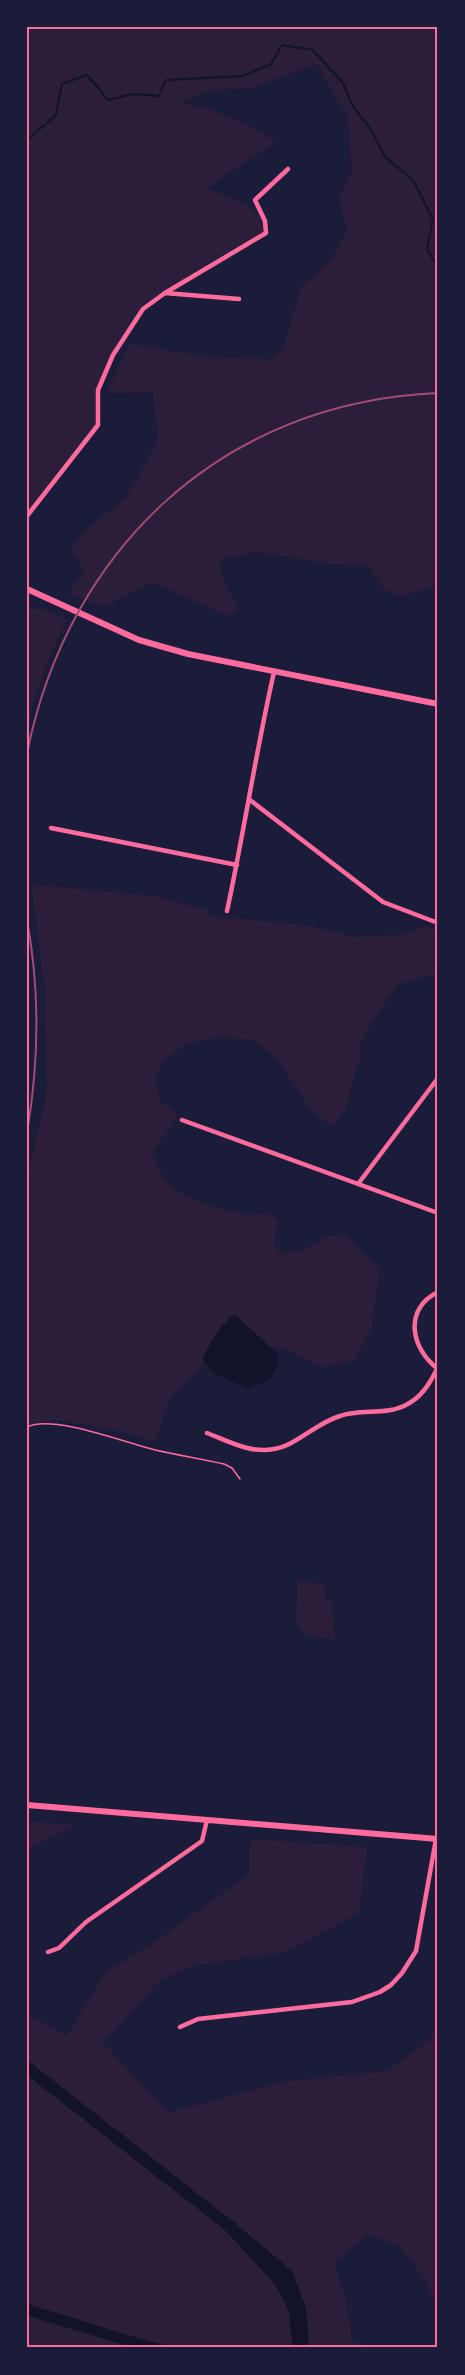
<svg xmlns="http://www.w3.org/2000/svg" width="465" height="2375" font-family="Karla,sans-serif">
<rect width="100%" height="100%" fill="#1b1b3a"/>
<!-- green -->
<path fill="#2a1e3b" d="M27 27H438V586L398 597 383 588 369 566 331 564 256 552 219 560 225 585 239 609 228 616 152 582 103 607 68 593 85 571 70 550 89 527 127 497 158 439 153 392 107 393 130 344 207 357 272 359 283 348 301 287 331 260 347 231 339 197 352 173 348 118 317 64 251 88 210 90 181 102 214 111 249 125 276 142 206 188 246 204 265 221 266 233 143 309 113 355 98 390V425L32 510 27 505Z
M33 609H44L67 620 51 653 32 705 27 737V611Z
M36 885 155 896 209 911 211 916 311 926 353 937 409 934 425 925 438 930V973L398 984 361 1040 360 1057 345 1110 334 1123 328 1124 310 1108 277 1059 254 1040 219 1037 185 1044 162 1063 156 1079 159 1101 177 1113 173 1124 152 1152 158 1169 173 1189 201 1203 245 1215 270 1213 278 1222 274 1245 281 1254 304 1249 326 1237 344 1234 380 1269 371 1329 355 1360 320 1367 290 1350 268 1345 234 1315C224 1320 201 1354 205 1364L171 1397 154 1442 120 1431 56 1420 27 1424V1178L47 1091 45 990 32 889Z
M298 1581 324 1584 325 1600H332L335 1639C318 1637 306 1639 296 1623Z
M27 1821 76 1825 27 1849Z
M250 1839 367 1847 359 1913 285 1952 191 1966 159 1981 103 2043 165 2108 171 2112 287 2081 387 2071 428 2041 438 2030V2307L423 2277 399 2245 368 2235 333 2263C345 2288 349 2313 352 2341L369 2348H309L306 2308 236 2224 27 2060V2013L66 2036 74 2026 85 2005 107 1971 149 1946 249 1874Z
M27 2075 225 2230 275 2284 289 2311 293 2348H176L141 2339 27 2304Z
M27 2316 134 2348H27Z"/>
<!-- water -->
<path fill="#12122b" d="M235 1315 277 1353 279 1363 270 1379 248 1389 212 1372 203 1360C206 1348 224 1320 235 1315Z
M27 2060 236 2224 292 2271 306 2308 309 2348H293L289 2311 275 2284 225 2230 27 2075Z
M27 2304 141 2339 176 2348H134L27 2315Z"/>
<g fill="none" stroke-linecap="round" stroke-linejoin="round">
<!-- stream -->
<path stroke="#12122b" stroke-width="2" d="M27 140 56 115 62 84 87 75 108 100 133 94 159 96 166 80 243 76 271 64 282 45 313 50 343 83 352 105 372 131 385 157 413 180 433 220 427 249 436 264 438 274"/>
<!-- path -->
<path stroke="#ff6b9d" stroke-width="1.5" d="M27 1427C53 1414 126 1443 155 1450 178 1455 201 1459 224 1464L232 1468 240 1479"/>
<!-- minor -->
<path stroke="#ff6b9d" stroke-width="4.5" d="M165 293 239 299
M27 516 98 425V390L113 355 143 309 165 293 266 233 265 221 255 200 288 169
M250 800 383 902 438 923
M51 828 237 865
M227 911C244 832 256 751 274 672
M182 1120 438 1213
M358 1184 438 1078
M438 1292C403 1309 411 1349 438 1369
M207 1433C228 1441 251 1454 274 1449 297 1445 316 1423 340 1416 360 1409 385 1415 404 1406 421 1398 429 1385 437 1369
M48 1952 59 1948 86 1922 202 1841 207 1820
M180 2027 198 2019 352 2002 380 1992 391 1985 402 1973 416 1951 436 1839"/>
<!-- secondary -->
<path stroke="#ff6b9d" stroke-width="6" d="M27 589 139 640 188 654 438 704
M27 1805 438 1839"/>
<!-- rail -->
<path stroke="#a44b75" stroke-width="2" d="M27 753C69 547 224 402 438 393
M27 920C40 990 39 1062 27 1133"/>
</g>
<!-- border -->
<rect width="465" height="2375" fill="none" stroke="#1b1b3a" stroke-width="57"/>
<rect x="28" y="28" width="408" height="2318" fill="none" stroke="#ff6b9d" stroke-width="2"/>
</svg>
